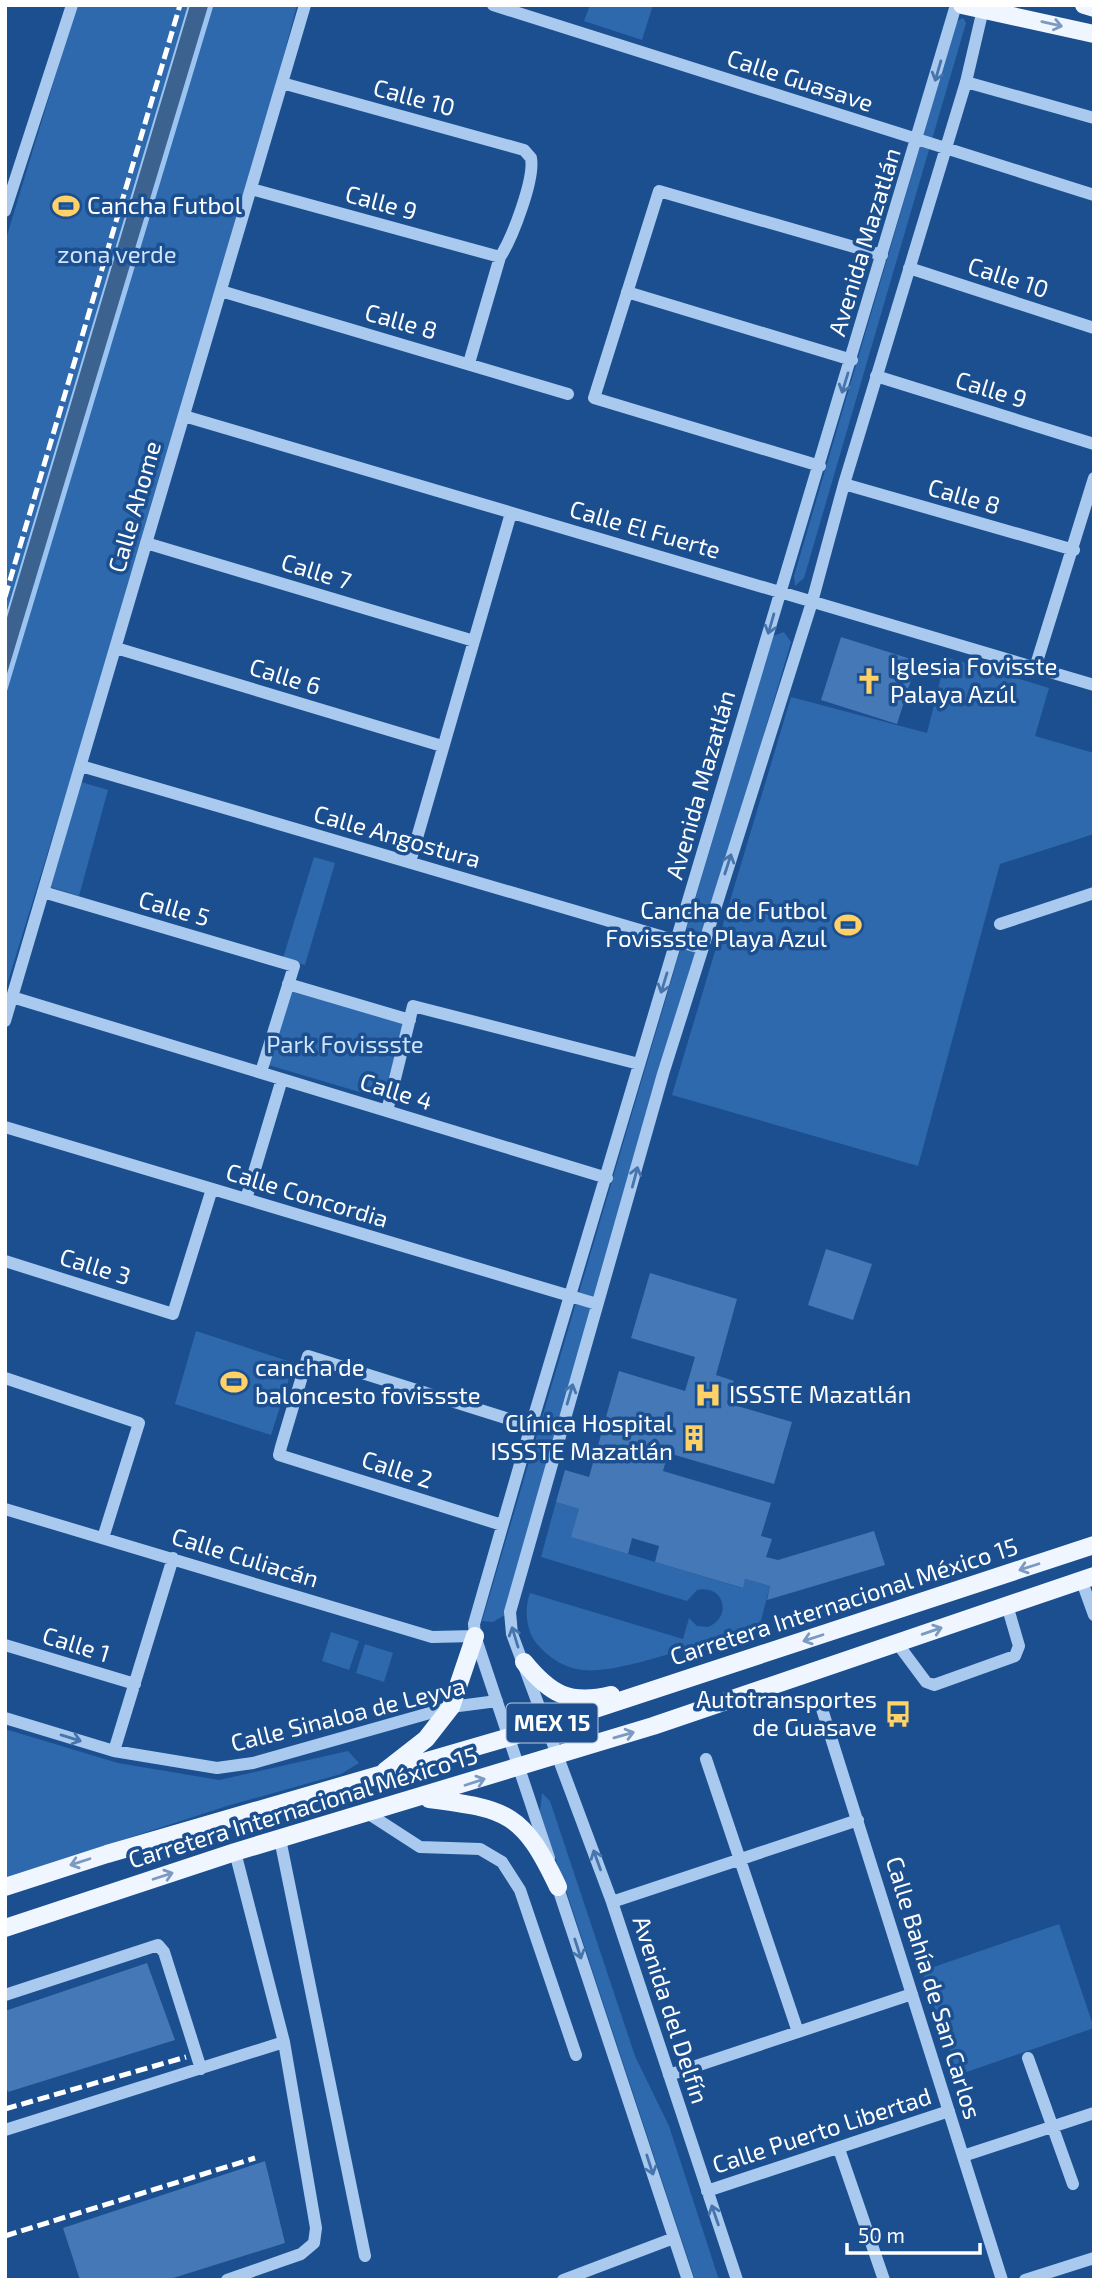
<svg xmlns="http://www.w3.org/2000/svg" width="1099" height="2285" font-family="'Exo 2',sans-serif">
<rect width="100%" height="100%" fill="#1b4f8f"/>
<!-- green -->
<path fill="#2e69ad" d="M77 5H297L221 291 5 991V242Z
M590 5H653L642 40 584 21Z
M963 18 966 23 804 578 795 586 794 576 957 21Z
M784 632 791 642 505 1615 493 1622 482 1621 773 636Z
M946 657 1049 688 1035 736 1094 753V834L1000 864 918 1166 672 1095 791 697 927 733Z
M78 781 108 790 79 896 47 886Z
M314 857 335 863 305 965 283 958Z
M286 985 406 1021 383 1099 265 1064Z
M196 1331 294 1363 271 1435 175 1404Z
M556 1502 579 1509 572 1537 742 1588 745 1579 770 1586 760 1624C719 1637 620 1675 583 1670 564 1668 549 1658 537 1644 526 1631 524 1609 530 1593L683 1639 689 1618 697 1626 708 1627C733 1617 724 1584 697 1590L687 1601 541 1557Z
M331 1632 359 1641 349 1670 322 1661Z
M365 1644 393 1653 384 1682 356 1673Z
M5 1729 118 1763 219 1780 348 1751 359 1763 341 1774 227 1806 5 1878Z
M542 1793 550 1801 635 2056 669 2126 719 2280H695L540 1812Z
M1059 1924 1094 2028 958 2075 922 1971Z"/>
<!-- water -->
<path fill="#3c6290" stroke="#9cc4f0" stroke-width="2" d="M189 5H211L5 688V621Z"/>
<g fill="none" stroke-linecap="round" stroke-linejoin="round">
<!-- stream -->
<path stroke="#9cc4f0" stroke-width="5" d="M5 689 211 5"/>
</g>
<!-- building -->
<path fill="#4478b7" d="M841 637 917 661 897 724 821 700Z
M826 1249 872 1264 853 1320 808 1305Z
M650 1273 737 1299 716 1375 734 1381 727 1403 792 1422 774 1484 668 1453 663 1471 771 1503 761 1536 772 1539 766 1557 778 1560 874 1531 885 1565 767 1600 770 1586 745 1579 743 1588 655 1562 659 1546 632 1538 628 1554 571 1537 579 1509 556 1502 565 1470 589 1477 619 1371 685 1391 695 1357 631 1338Z
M147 1963 175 2040 8 2092 5 2085V2011Z
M265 2161 285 2243 167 2280H80L63 2228Z"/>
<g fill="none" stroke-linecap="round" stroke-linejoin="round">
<!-- minor -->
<path stroke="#a9c9ee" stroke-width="12" d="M493 5 1094 195
M966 82 1094 118
M282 83 524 150 531 158C535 179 512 239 500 257L469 363
M251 189 500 257
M5 211 72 5
M909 268 1094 328
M221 291 568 394
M627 292 852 360
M876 376 1094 444
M184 416 1094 685
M820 466 594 398 659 191 882 255
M844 484 1074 550
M146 543 474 641
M116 648 442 746
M1035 668 1094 478
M81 766 701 948
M410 862 511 513
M43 892 294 966 261 1072
M1000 924 1094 893
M288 984 410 1020
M12 997 607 1178
M5 1021 305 5
M387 1111 413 1006 639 1064
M5 1127 597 1304
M246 1199 282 1079
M5 1261 173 1314 212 1189
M5 1378 139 1423 103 1538
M5 1509 432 1637 475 1636
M502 1525 279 1455 281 1447 308 1356 531 1426
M1081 1579 1094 1615
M897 1643 926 1682 934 1685 1015 1656 1019 1646 1007 1605
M5 1645 135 1684
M822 1709 1002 2280
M5 1718 114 1751 217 1768 253 1763 451 1707 497 1701
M114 1751 173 1558
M706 1759 798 2032
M369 1814 420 1847 480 1849 502 1862 520 1890 576 2055
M280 1839 365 2256
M549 1858 475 1636 474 1624 531 1426 956 5
M556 1882 688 2280
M612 1902 858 1820
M5 1995 158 1945 164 1952 201 2069
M1028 2058 1073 2184
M669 2075 912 1994
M5 2130 284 2042
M839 2149 884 2280
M963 2156 1094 2113
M707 2191 949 2111
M227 2280 301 2254 314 2243 316 2228 284 2042 235 1852
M563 2280 674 2238
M737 2280 612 1902 512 1634 510 1612 663 1074 812 602 844 484 966 82 984 5
M1025 2280 1094 2258"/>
<!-- major -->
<path stroke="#f0f6ff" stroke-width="18" d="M962 5 1094 34
M1084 5 1094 8
M524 1662C550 1694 569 1705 611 1695
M385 1771 426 1739 451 1707 475 1636
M429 1799C508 1809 523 1813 558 1887
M5 1887 107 1854 510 1737 1094 1545
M5 1928 235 1852 653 1726 1094 1576"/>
<!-- rail -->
<path stroke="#fff" stroke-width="5" stroke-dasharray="12 5" stroke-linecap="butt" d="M5 597 180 5
M5 2109 186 2057
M5 2236 255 2158"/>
</g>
<!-- one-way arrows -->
<defs><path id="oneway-shaft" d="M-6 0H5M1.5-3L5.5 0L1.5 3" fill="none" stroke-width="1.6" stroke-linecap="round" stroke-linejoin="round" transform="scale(1.75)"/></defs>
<g stroke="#7b9ac1">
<use href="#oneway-shaft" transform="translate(1052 24) rotate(13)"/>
<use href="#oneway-shaft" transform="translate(1029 1567) rotate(162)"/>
<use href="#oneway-shaft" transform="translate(932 1631) rotate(-19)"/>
<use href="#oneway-shaft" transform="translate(813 1638) rotate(162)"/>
<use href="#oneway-shaft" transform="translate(624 1735) rotate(-16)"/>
<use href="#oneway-shaft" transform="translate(475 1782) rotate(-18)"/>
<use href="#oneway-shaft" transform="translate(80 1862) rotate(162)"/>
<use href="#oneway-shaft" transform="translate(163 1876) rotate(-18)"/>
</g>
<g stroke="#4674ac">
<use href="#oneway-shaft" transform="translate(938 71) rotate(106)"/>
<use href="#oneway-shaft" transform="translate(845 383) rotate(107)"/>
<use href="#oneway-shaft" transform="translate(771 624) rotate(106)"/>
<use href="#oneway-shaft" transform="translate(728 864) rotate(-72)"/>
<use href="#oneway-shaft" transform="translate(664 983) rotate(107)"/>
<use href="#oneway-shaft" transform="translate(635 1177) rotate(-75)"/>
<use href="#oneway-shaft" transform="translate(570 1394) rotate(-74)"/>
<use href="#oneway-shaft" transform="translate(515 1637) rotate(-107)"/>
<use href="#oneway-shaft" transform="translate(71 1738) rotate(17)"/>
<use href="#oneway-shaft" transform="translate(597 1860) rotate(-110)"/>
<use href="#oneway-shaft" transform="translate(578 1949) rotate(72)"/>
<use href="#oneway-shaft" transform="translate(650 2165) rotate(72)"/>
<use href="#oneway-shaft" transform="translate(715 2215) rotate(-109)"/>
</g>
<!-- icons -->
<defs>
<symbol id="stadium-bare" viewBox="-9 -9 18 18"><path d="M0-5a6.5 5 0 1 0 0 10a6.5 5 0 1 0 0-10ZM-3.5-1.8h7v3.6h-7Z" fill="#ffd166" stroke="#1b4f8f" stroke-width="2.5" paint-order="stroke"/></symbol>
<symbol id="church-bare" viewBox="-9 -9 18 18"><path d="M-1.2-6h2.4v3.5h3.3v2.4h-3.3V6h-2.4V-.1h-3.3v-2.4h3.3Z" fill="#ffd166" stroke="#1b4f8f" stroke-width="2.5" paint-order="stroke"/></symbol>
<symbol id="hospital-bare" viewBox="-9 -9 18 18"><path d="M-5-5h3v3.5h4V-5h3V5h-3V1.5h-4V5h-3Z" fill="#ffd166" stroke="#1b4f8f" stroke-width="2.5" paint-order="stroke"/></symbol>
<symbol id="building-bare" viewBox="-9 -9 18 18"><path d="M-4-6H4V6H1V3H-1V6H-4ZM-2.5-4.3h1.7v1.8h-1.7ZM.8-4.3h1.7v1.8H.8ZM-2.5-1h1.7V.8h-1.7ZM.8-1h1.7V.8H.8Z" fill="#ffd166" stroke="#1b4f8f" stroke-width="2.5" paint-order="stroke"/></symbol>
<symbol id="bus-bare" viewBox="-9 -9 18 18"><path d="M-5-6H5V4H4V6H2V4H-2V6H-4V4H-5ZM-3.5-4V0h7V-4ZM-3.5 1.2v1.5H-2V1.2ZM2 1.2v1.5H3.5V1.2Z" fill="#ffd166" stroke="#1b4f8f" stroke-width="2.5" paint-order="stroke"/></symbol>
</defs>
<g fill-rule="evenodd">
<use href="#stadium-bare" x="47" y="187" width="38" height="38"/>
<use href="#church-bare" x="850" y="662" width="38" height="38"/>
<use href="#stadium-bare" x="829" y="906" width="38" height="38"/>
<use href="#stadium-bare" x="215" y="1363" width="38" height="38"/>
<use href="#hospital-bare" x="689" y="1376" width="38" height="38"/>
<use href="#building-bare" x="675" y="1419" width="38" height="38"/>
<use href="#bus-bare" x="879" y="1695" width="38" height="38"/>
</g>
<g text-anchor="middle" stroke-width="7" stroke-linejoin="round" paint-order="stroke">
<!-- shield labels -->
<rect fill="#1b4f8f" stroke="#bbcadd" stroke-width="2" x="506.5" y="1703.5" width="91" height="39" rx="5"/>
<g font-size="23" font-weight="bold" fill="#fff">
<text x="552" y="1731">MEX 15</text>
</g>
<!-- street labels -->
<g font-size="24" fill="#fff" stroke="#1b4f8f">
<text transform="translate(800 81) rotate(18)" y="8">Calle Guasave</text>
<text transform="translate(414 98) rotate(15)" y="8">Calle 10</text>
<text transform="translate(381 203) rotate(15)" y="8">Calle 9</text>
<text transform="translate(865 242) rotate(-73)" y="8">Avenida Mazatlán</text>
<text transform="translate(1008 278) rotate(18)" y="8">Calle 10</text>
<text transform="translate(401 322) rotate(16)" y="8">Calle 8</text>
<text transform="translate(991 390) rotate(17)" y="8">Calle 9</text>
<text transform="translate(964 497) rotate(16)" y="8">Calle 8</text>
<text transform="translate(135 507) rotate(-74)" y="8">Calle Ahome</text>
<text transform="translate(645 530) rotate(16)" y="8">Calle El Fuerte</text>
<text transform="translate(316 572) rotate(17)" y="8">Calle 7</text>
<text transform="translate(285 677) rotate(17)" y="8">Calle 6</text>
<text transform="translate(701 785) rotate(-74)" y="8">Avenida Mazatlán</text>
<text transform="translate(397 837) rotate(16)" y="8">Calle Angostura</text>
<text transform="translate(174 909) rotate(16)" y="8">Calle 5</text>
<text transform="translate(396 1092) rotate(17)" y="8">Calle 4</text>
<text transform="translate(307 1196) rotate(17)" y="8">Calle Concordia</text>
<text transform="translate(95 1267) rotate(17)" y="8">Calle 3</text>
<text transform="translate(397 1470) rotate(18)" y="8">Calle 2</text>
<text transform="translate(245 1558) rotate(17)" y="8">Calle Culiacán</text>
<text transform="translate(844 1602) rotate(-18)" y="8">Carretera Internacional México 15</text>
<text transform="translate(76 1645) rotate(17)" y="8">Calle 1</text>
<text transform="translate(348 1715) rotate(-14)" y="8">Calle Sinaloa de Leyva</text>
<text transform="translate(303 1808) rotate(-17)" y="8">Carretera Internacional México 15</text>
<text transform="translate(933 1988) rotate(73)" y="8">Calle Bahía de San Carlos</text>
<text transform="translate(670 2010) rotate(72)" y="8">Avenida del Delfín</text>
<text transform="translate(822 2131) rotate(-18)" y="8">Calle Puerto Libertad</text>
</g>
<!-- poi labels -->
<g font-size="24" fill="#fff" stroke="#1b4f8f" text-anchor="start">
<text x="87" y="214">Cancha Futbol</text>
<text x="890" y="675">Iglesia Fovisste<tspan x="890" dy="28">Palaya Azúl</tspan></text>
<text x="827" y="919" text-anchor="end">Cancha de Futbol<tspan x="827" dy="28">Fovissste Playa Azul</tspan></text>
<text x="255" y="1376">cancha de<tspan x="255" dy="28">baloncesto fovissste</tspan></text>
<text x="729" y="1403">ISSSTE Mazatlán</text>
<text x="673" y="1432" text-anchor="end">Clínica Hospital<tspan x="673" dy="28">ISSSTE Mazatlán</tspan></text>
<text x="877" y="1708" text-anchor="end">Autotransportes<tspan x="877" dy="28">de Guasave</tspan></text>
</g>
<!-- park labels -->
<g font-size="24" fill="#cfe3fa" stroke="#1b4f8f">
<text x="117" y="263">zona verde</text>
<text x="345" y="1053">Park Fovissste</text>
</g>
</g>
<!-- border -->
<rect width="1099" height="2285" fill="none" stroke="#ffffff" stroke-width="14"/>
<!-- scale -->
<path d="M847 2243v10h133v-10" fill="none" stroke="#ffffff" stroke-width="3.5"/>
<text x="858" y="2243" font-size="21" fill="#ffffff" stroke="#1b4f8f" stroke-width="5" paint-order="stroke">50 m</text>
</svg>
